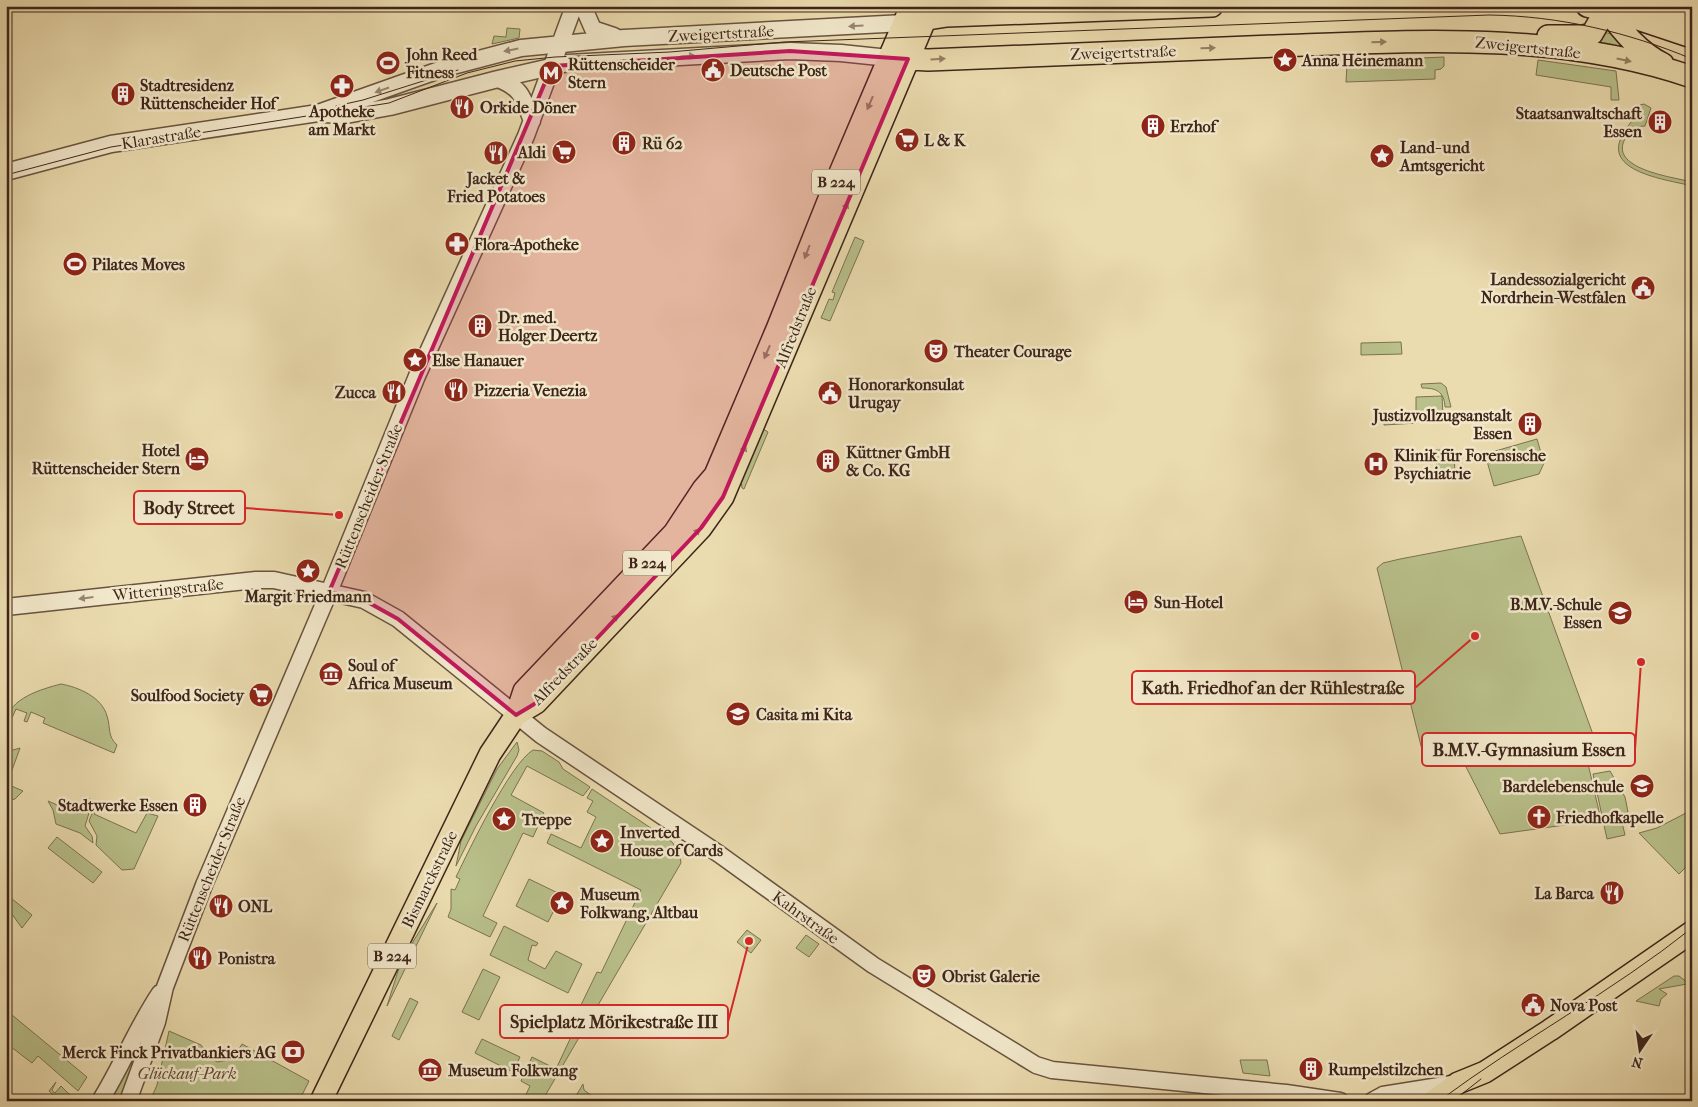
<svg xmlns="http://www.w3.org/2000/svg" width="1698" height="1107" font-family="'IM FELL French Canon',serif">
<rect width="100%" height="100%" fill="#ebdcaf"/>
<filter id="stains"><feTurbulence type="fractalNoise" baseFrequency=".004" numOctaves="4"/><feColorMatrix values="0 0 0 0 .2 0 0 0 0 .09 0 0 0 0 .02 0 0 0 .5 -.17"/></filter>
<radialGradient id="worn" r=".72"><stop offset=".6" stop-color="#630" stop-opacity="0"/><stop offset="1" stop-color="#630" stop-opacity=".3"/></radialGradient>
<!-- green -->
<path fill="#b9c08a" stroke="#7c7252" d="M507 28 520 29 519 38 492 44 494 36 506 37Z
M1603 32 1616 35 1633 54 1581 40Z
M1444 57V66L1441 69 1435 70V79L1346 82 1347 65 1353 61Z
M1538 60 1616 71 1619 100H1611V87L1536 75Z
M1644 104 1651 108 1645 126C1637 126 1630 130 1626 137 1606 169 1673 177 1692 182V186C1670 180 1605 173 1621 138 1626 125 1637 119 1640 105Z
M855 237 864 241 830 321 821 318 829 299 833 300 835 293 832 292Z
M1401 342 1402 354 1361 355V343Z
M1441 383 1446 387 1451 407H1445C1444 391 1436 388 1422 388L1421 384Z
M1442 396 1443 415 1416 416V397Z
M1399 414 1405 417 1409 415 1417 423 1384 425V416L1395 419Z
M763 429 768 432 744 489 742 488 741 480Z
M1537 439 1544 463 1539 474 1494 486 1485 454Z
M1436 450H1454L1455 475 1437 476Z
M1521 536 1595 740 1583 742 1601 820 1500 834 1461 757 1425 762 1377 568 1383 563 1400 559Z
M61 684C78 687 102 697 107 716 111 728 107 736 117 745L114 753 43 723 45 718 31 712 27 722 24 721 27 713 16 709 11 720 6 722C9 698 42 689 61 684Z
M517 742 519 750 517 756 476 826 456 866 461 841 497 769Z
M20 748 7 784 23 791 15 799 11 800 6 796V752Z
M533 750 542 751 559 762 563 769 590 787 583 796 527 766 511 795 544 813 533 837 523 833 483 916 497 923 490 937 448 917 451 909V889L455 890 460 879 456 877C469 850 510 764 533 750Z
M1610 771 1625 797 1628 812 1620 814 1625 835 1607 839 1593 774Z
M592 789 672 842 679 851 681 863 542 1101H523L530 1086 521 1081 532 1057 556 1069 585 1007 581 1005 597 972 601 973 641 890 547 843 551 834 581 848 596 817 587 812 593 801 587 798Z
M85 797 93 800 85 826 92 836 93 843 80 833 56 824 53 810 48 801 78 814Z
M97 802 94 814 136 833 147 813 158 816 134 869 122 870 96 845 97 836 89 821Z
M1686 813 1689 819 1692 818V827L1687 828 1692 835V861L1679 874 1639 833 1657 828Z
M57 837 102 872 93 883 48 848Z
M529 879 562 895 548 922 516 906Z
M6 894 32 915 22 928 6 906Z
M437 903 387 1006 398 971 414 940Z
M504 926 538 943 536 946 532 945 528 960 545 969 556 951 582 964 568 993 490 955Z
M747 930 761 940 751 953 737 942Z
M806 935 819 944 809 957 796 948Z
M483 969 500 977 479 1020 462 1012Z
M1674 976H1679L1691 985 1687 984 1659 989 1667 994 1661 999 1659 1006 1636 1001Z
M410 998 418 1002 399 1040 392 1036Z
M6 1010 87 1077 78 1091 38 1056 32 1063 6 1043Z
M149 1021 121 1101H109Z
M169 1031 201 1045 209 1056 217 1062 233 1059 242 1044 309 1081 299 1101H150L157 1085Z
M482 1039 520 1057 513 1072 475 1053Z
M1240 1060H1267L1270 1076 1243 1073Z
M56 1082 52 1090 55 1093 61 1086 73 1098 70 1101H60L49 1091Z
M583 1084 584 1090 599 1101H573Z"/>
<g fill="none" stroke-linecap="round" stroke-linejoin="round">
<defs>
<path id="minor" d="M583 6 593 29 614 36
M498 79C522 88 523 98 532 121
M323 114 346 115 390 107 498 79 568 63 790 51 841 53 889 58
M6 172 111 144 318 113 445 68 521 48 624 38 904 23
M6 607 256 580H274L364 600 398 619 541 735 719 854 873 965 1036 1065 1052 1070 1286 1093 1340 1101
M100 1101C122 1066 137 1027 160 993
M128 1101 157 1022 165 987 204 885 329 592 417 376 526 136 574 6
M1372 1101 1383 1095 1458 1083"/>
<path id="major" d="M1587 6 1638 19 1692 37
M1603 6C1621 29 1637 51 1663 64
M1660 6 1692 23
M915 21 947 16 1212 6
M1548 36H1583L1592 34 1608 6
M894 58 928 60C1044 55 1160 51 1275 46 1414 41 1558 31 1692 77
M516 715 536 703 701 528 723 497 931 6
M321 1101 490 754 516 715 524 691 674 533 703 489 715 475 777 329 831 194 911 6
M1433 1101 1458 1083 1485 1072 1550 1030 1692 932"/>
</defs>
<!-- minor casing -->
<use href="#minor" stroke="#69533f" stroke-width="19"/>
<!-- major casing -->
<use href="#major" stroke="#3e251a" stroke-width="24"/>
<!-- minor -->
<use href="#minor" stroke="#f2e8cb" stroke-width="16"/>
<!-- major -->
<use href="#major" stroke="#ebdcaf" stroke-width="21"/>
<!-- tram -->
<path stroke="#3e251a" stroke-width="1" d="M336 106 363 100 458 70
M6 175 111 147 389 103 467 73 515 61 555 57 670 52 784 42 1489 15C1559 16 1628 32 1692 59
M1439 1101C1521 1040 1612 992 1692 928
M1453 1101 1481 1079"/>
</g>
<!-- one-way arrows -->
<defs><path id="oneway-solid" d="M-6-.8H1V-3.2L6.5 0L1 3.2V.8H-6Z" transform="scale(1.25)"/></defs>
<g fill="#988672">
<use href="#oneway-solid" transform="translate(856 26) rotate(177)"/>
<use href="#oneway-solid" transform="translate(511 50) rotate(169)"/>
<use href="#oneway-solid" transform="translate(688 56) rotate(-3)"/>
<use href="#oneway-solid" transform="translate(382 90) rotate(161)"/>
<use href="#oneway-solid" transform="translate(86 598) rotate(173)"/>
</g>
<g fill="#948064">
<use href="#oneway-solid" transform="translate(1379 42) rotate(-1)"/>
<use href="#oneway-solid" transform="translate(1208 48) rotate(-2)"/>
<use href="#oneway-solid" transform="translate(938 59) rotate(-3)"/>
<use href="#oneway-solid" transform="translate(1624 60) rotate(12)"/>
<use href="#oneway-solid" transform="translate(870 103) rotate(113)"/>
<use href="#oneway-solid" transform="translate(845 209) rotate(-68)"/>
<use href="#oneway-solid" transform="translate(807 252) rotate(111)"/>
<use href="#oneway-solid" transform="translate(767 352) rotate(113)"/>
<use href="#oneway-solid" transform="translate(743 452) rotate(-67)"/>
<use href="#oneway-solid" transform="translate(695 534) rotate(-47)"/>
<use href="#oneway-solid" transform="translate(613 620) rotate(-47)"/>
</g>
<!-- marked area -->
<path fill="#c2185b" fill-opacity="0.2" stroke="#c2185b" stroke-width="4" stroke-linejoin="round" d="M790 51 908 59 723 497 701 528 536 703 516 715 398 619 364 600 329 592 552 66Z"/>
<!-- icons -->
<defs>
<symbol id="sight-disc" viewBox="-11 -11 22 22"><circle r="9.5" fill="#8f2418" stroke="#f2e8cb"/><path d="M0-6L1.8-2.2L6-1.7L2.9 1.2L3.7 5.4L0 3.3L-3.7 5.4L-2.9 1.2L-6-1.7L-1.8-2.2Z" fill="#fff"/></symbol>
<symbol id="stadium-disc" viewBox="-11 -11 22 22"><circle r="9.5" fill="#8f2418" stroke="#f2e8cb"/><path d="M0-5a6.5 5 0 1 0 0 10a6.5 5 0 1 0 0-10ZM-3.5-1.8h7v3.6h-7Z" fill="#fff"/></symbol>
<symbol id="civic-disc" viewBox="-11 -11 22 22"><circle r="9.5" fill="#8f2418" stroke="#f2e8cb"/><path d="M-.6-6.5H3V-4.5H.6V-3L4-1V1h2V6H-6V1h2V-1L-.6-3ZM-1.2 2.5V6h2.4V2.5Z" fill="#fff"/></symbol>
<symbol id="metro-disc" viewBox="-11 -11 22 22"><circle r="9.5" fill="#8f2418" stroke="#f2e8cb"/><path d="M-5.5 5V-5H-3L0 0L3-5H5.5V5H3V-.5L0 4L-3-.5V5Z" fill="#fff"/></symbol>
<symbol id="pharmacy-disc" viewBox="-11 -11 22 22"><circle r="9.5" fill="#8f2418" stroke="#f2e8cb"/><path d="M-2-6h4v4h4v4h-4v4h-4v-4h-4v-4h4Z" fill="#fff"/></symbol>
<symbol id="building-disc" viewBox="-11 -11 22 22"><circle r="9.5" fill="#8f2418" stroke="#f2e8cb"/><path d="M-4-6H4V6H1V3H-1V6H-4ZM-2.5-4.3h1.7v1.8h-1.7ZM.8-4.3h1.7v1.8H.8ZM-2.5-1h1.7V.8h-1.7ZM.8-1h1.7V.8H.8Z" fill="#fff"/></symbol>
<symbol id="restaurant-disc" viewBox="-11 -11 22 22"><circle r="9.5" fill="#8f2418" stroke="#f2e8cb"/><path d="M-5-6h1v4h1v-4h1v4h1v-4h1v5L-1.5 .5V6h-2V.5L-5-1ZM5-6V6H3V1.5H1.5Q1.5-4 5-6Z" fill="#fff"/></symbol>
<symbol id="supermarket-disc" viewBox="-11 -11 22 22"><circle r="9.5" fill="#8f2418" stroke="#f2e8cb"/><path d="M-6-5.5h2.5l.6 2H6L4.5 2H-2.5L-4.4-4H-6ZM-1.5 3.2a1.3 1.3 0 1 0 .1 0ZM3 3.2a1.3 1.3 0 1 0 .1 0Z" fill="#fff"/></symbol>
<symbol id="theatre-disc" viewBox="-11 -11 22 22"><circle r="9.5" fill="#8f2418" stroke="#f2e8cb"/><path d="M-5-5.5Q0-4 5-5.5V0Q5 5 0 6Q-5 5-5 0ZM-3.3-2.5H-1v1.5H-3.3ZM1-2.5H3.3v1.5H1ZM-2.8 1Q0 5.5 2.8 1Z" fill="#fff"/></symbol>
<symbol id="hotel-disc" viewBox="-11 -11 22 22"><circle r="9.5" fill="#8f2418" stroke="#f2e8cb"/><path d="M-6-4.5h1.5V1H6V5H4.5V3h-9V5H-6ZM-4 0a1.8 1.8 0 1 1 3.6 0ZM.5 0V-2.5h3Q6-2.5 6 0Z" fill="#fff"/></symbol>
<symbol id="hospital-disc" viewBox="-11 -11 22 22"><circle r="9.5" fill="#8f2418" stroke="#f2e8cb"/><path d="M-5-5h3v3.5h4V-5h3V5h-3V1.5h-4V5h-3Z" fill="#fff"/></symbol>
<symbol id="school-disc" viewBox="-11 -11 22 22"><circle r="9.5" fill="#8f2418" stroke="#f2e8cb"/><path d="M0-5L7-2L0 1L-7-2ZM-4 1L0 2.5L4 1V4Q0 6-4 4Z" fill="#fff"/></symbol>
<symbol id="museum-disc" viewBox="-11 -11 22 22"><circle r="9.5" fill="#8f2418" stroke="#f2e8cb"/><path d="M0-6L6-3V-2H-6V-3ZM-5-1h2V3h-2ZM-1-1h2V3h-2ZM3-1h2V3H3ZM-6 4H6V6H-6Z" fill="#fff"/></symbol>
<symbol id="church-disc" viewBox="-11 -11 22 22"><circle r="9.5" fill="#8f2418" stroke="#f2e8cb"/><path d="M-1.2-6h2.4v3.5h3.3v2.4h-3.3V6h-2.4V-.1h-3.3v-2.4h3.3Z" fill="#fff"/></symbol>
<symbol id="bank-disc" viewBox="-11 -11 22 22"><circle r="9.5" fill="#8f2418" stroke="#f2e8cb"/><path d="M-6-4H6V4H-6ZM0-2.3a2.3 2.3 0 1 0 0 4.6a2.3 2.3 0 1 0 0-4.6Z" fill="#fff"/></symbol>
</defs>
<g fill-rule="evenodd">
<use href="#sight-disc" x="1271" y="46" width="28" height="28"/>
<use href="#stadium-disc" x="374" y="49" width="28" height="28"/>
<use href="#civic-disc" x="699" y="56" width="28" height="28"/>
<use href="#metro-disc" x="537" y="59" width="28" height="28"/>
<use href="#pharmacy-disc" x="328" y="72" width="28" height="28"/>
<use href="#building-disc" x="109" y="80" width="28" height="28"/>
<use href="#restaurant-disc" x="448" y="93" width="28" height="28"/>
<use href="#building-disc" x="1646" y="108" width="28" height="28"/>
<use href="#building-disc" x="1139" y="112" width="28" height="28"/>
<use href="#supermarket-disc" x="893" y="126" width="28" height="28"/>
<use href="#building-disc" x="610" y="129" width="28" height="28"/>
<use href="#supermarket-disc" x="550" y="138" width="28" height="28"/>
<use href="#restaurant-disc" x="482" y="139" width="28" height="28"/>
<use href="#sight-disc" x="1368" y="142" width="28" height="28"/>
<use href="#pharmacy-disc" x="443" y="230" width="28" height="28"/>
<use href="#stadium-disc" x="61" y="250" width="28" height="28"/>
<use href="#civic-disc" x="1629" y="274" width="28" height="28"/>
<use href="#building-disc" x="466" y="312" width="28" height="28"/>
<use href="#theatre-disc" x="922" y="337" width="28" height="28"/>
<use href="#sight-disc" x="401" y="346" width="28" height="28"/>
<use href="#restaurant-disc" x="442" y="376" width="28" height="28"/>
<use href="#restaurant-disc" x="380" y="378" width="28" height="28"/>
<use href="#civic-disc" x="816" y="379" width="28" height="28"/>
<use href="#building-disc" x="1516" y="410" width="28" height="28"/>
<use href="#hotel-disc" x="183" y="445" width="28" height="28"/>
<use href="#building-disc" x="814" y="447" width="28" height="28"/>
<use href="#hospital-disc" x="1362" y="450" width="28" height="28"/>
<use href="#sight-disc" x="294" y="557" width="28" height="28"/>
<use href="#hotel-disc" x="1122" y="588" width="28" height="28"/>
<use href="#school-disc" x="1606" y="599" width="28" height="28"/>
<use href="#museum-disc" x="317" y="660" width="28" height="28"/>
<use href="#supermarket-disc" x="247" y="681" width="28" height="28"/>
<use href="#school-disc" x="724" y="700" width="28" height="28"/>
<use href="#school-disc" x="1628" y="772" width="28" height="28"/>
<use href="#building-disc" x="181" y="791" width="28" height="28"/>
<use href="#church-disc" x="1525" y="803" width="28" height="28"/>
<use href="#sight-disc" x="490" y="805" width="28" height="28"/>
<use href="#sight-disc" x="588" y="827" width="28" height="28"/>
<use href="#restaurant-disc" x="1598" y="879" width="28" height="28"/>
<use href="#sight-disc" x="548" y="889" width="28" height="28"/>
<use href="#restaurant-disc" x="207" y="892" width="28" height="28"/>
<use href="#restaurant-disc" x="186" y="944" width="28" height="28"/>
<use href="#theatre-disc" x="910" y="962" width="28" height="28"/>
<use href="#civic-disc" x="1519" y="991" width="28" height="28"/>
<use href="#bank-disc" x="279" y="1038" width="28" height="28"/>
<use href="#building-disc" x="1297" y="1055" width="28" height="28"/>
<use href="#museum-disc" x="416" y="1056" width="28" height="28"/>
</g>
<g text-anchor="middle" stroke-width="5" stroke-linejoin="round" paint-order="stroke">
<!-- shield labels -->
<g fill="#f2e8cb" stroke="#74604f" stroke-width="1">
<rect x="812" y="169.5" width="48" height="25" rx="4"/>
<rect x="623" y="550.5" width="48" height="25" rx="4"/>
<rect x="368" y="943.5" width="48" height="25" rx="4"/>
</g>
<g font-size="15" font-weight="bold" fill="#3e251a">
<text x="836" y="187">B 224</text>
<text x="647" y="568">B 224</text>
<text x="392" y="961">B 224</text>
</g>
<!-- street labels -->
<g font-size="16" fill="#3e251a" stroke="#f2e8cb">
<text transform="translate(721 33) rotate(-3)" y="6">Zweigertstraße</text>
<text transform="translate(1528 47) rotate(6)" y="6">Zweigertstraße</text>
<text transform="translate(1123 52) rotate(-2)" y="6">Zweigertstraße</text>
<text transform="translate(161 137) rotate(-9)" y="6">Klarastraße</text>
<text transform="translate(795 327) rotate(-68)" y="6">Alfredstraße</text>
<text transform="translate(368 496) rotate(-68)" y="6">Rüttenscheider Straße</text>
<text transform="translate(168 589) rotate(-6)" y="6">Witteringstraße</text>
<text transform="translate(564 671) rotate(-46)" y="6">Alfredstraße</text>
<text transform="translate(211 869) rotate(-68)" y="6">Rüttenscheider Straße</text>
<text transform="translate(429 879) rotate(-64)" y="6">Bismarckstraße</text>
<text transform="translate(806 917) rotate(36)" y="6">Kahrstraße</text>
</g>
<!-- poi labels -->
<g font-size="16" font-weight="bold" fill="#3e251a" stroke="#f2e8cb" text-anchor="start">
<text x="406" y="60">John Reed<tspan x="406" dy="18">Fitness</tspan></text>
<text x="1302" y="66">Anna Heinemann</text>
<text x="568" y="70">Rüttenscheider<tspan x="568" dy="18">Stern</tspan></text>
<text x="730" y="76">Deutsche Post</text>
<text x="140" y="91">Stadtresidenz<tspan x="140" dy="18">Rüttenscheider Hof</tspan></text>
<text x="480" y="113">Orkide Döner</text>
<text x="342" y="117" text-anchor="middle">Apotheke<tspan x="342" dy="18">am Markt</tspan></text>
<text x="1642" y="119" text-anchor="end">Staatsanwaltschaft<tspan x="1642" dy="18">Essen</tspan></text>
<text x="1170" y="132">Erzhof</text>
<text x="924" y="146">L &amp; K</text>
<text x="642" y="149">Rü 62</text>
<text x="1400" y="153">Land- und<tspan x="1400" dy="18">Amtsgericht</tspan></text>
<text x="546" y="158" text-anchor="end">Aldi</text>
<text x="496" y="184" text-anchor="middle">Jacket &amp;<tspan x="496" dy="18">Fried Potatoes</tspan></text>
<text x="474" y="250">Flora-Apotheke</text>
<text x="92" y="270">Pilates Moves</text>
<text x="1626" y="285" text-anchor="end">Landessozialgericht<tspan x="1626" dy="18">Nordrhein-Westfalen</tspan></text>
<text x="498" y="323">Dr. med.<tspan x="498" dy="18">Holger Deertz</tspan></text>
<text x="954" y="357">Theater Courage</text>
<text x="432" y="366">Else Hanauer</text>
<text x="848" y="390">Honorarkonsulat<tspan x="848" dy="18">Urugay</tspan></text>
<text x="474" y="396">Pizzeria Venezia</text>
<text x="376" y="398" text-anchor="end">Zucca</text>
<text x="1512" y="421" text-anchor="end">Justizvollzugsanstalt<tspan x="1512" dy="18">Essen</tspan></text>
<text x="180" y="456" text-anchor="end">Hotel<tspan x="180" dy="18">Rüttenscheider Stern</tspan></text>
<text x="846" y="458">Küttner GmbH<tspan x="846" dy="18">&amp; Co. KG</tspan></text>
<text x="1394" y="461">Klinik für Forensische<tspan x="1394" dy="18">Psychiatrie</tspan></text>
<text x="308" y="602" text-anchor="middle">Margit Friedmann</text>
<text x="1154" y="608">Sun-Hotel</text>
<text x="1602" y="610" text-anchor="end">B.M.V.-Schule<tspan x="1602" dy="18">Essen</tspan></text>
<text x="348" y="671">Soul of<tspan x="348" dy="18">Africa Museum</tspan></text>
<text x="244" y="701" text-anchor="end">Soulfood Society</text>
<text x="756" y="720">Casita mi Kita</text>
<text x="1624" y="792" text-anchor="end">Bardelebenschule</text>
<text x="178" y="811" text-anchor="end">Stadtwerke Essen</text>
<text x="1556" y="823">Friedhofkapelle</text>
<text x="522" y="825">Treppe</text>
<text x="620" y="838">Inverted<tspan x="620" dy="18">House of Cards</tspan></text>
<text x="1594" y="899" text-anchor="end">La Barca</text>
<text x="580" y="900">Museum<tspan x="580" dy="18">Folkwang, Altbau</tspan></text>
<text x="238" y="912">ONL</text>
<text x="218" y="964">Ponistra</text>
<text x="942" y="982">Obrist Galerie</text>
<text x="1550" y="1011">Nova Post</text>
<text x="276" y="1058" text-anchor="end">Merck Finck Privatbankiers AG</text>
<text x="1328" y="1075">Rumpelstilzchen</text>
<text x="448" y="1076">Museum Folkwang</text>
</g>
<!-- park labels -->
<g font-size="16" font-style="italic" fill="#5d4c36" stroke="#f2e8cb">
<text x="187" y="1079">Glückauf-Park</text>
</g>
</g>
<!-- callouts -->
<path fill="none" stroke="#d62828" stroke-width="2" d="M339 515L245 508M1475 636L1415 688M1641 662L1635 749M749 941L728 1022"/>
<g fill="#d62828" stroke="#f2e8cb" stroke-width="2">
<circle cx="339" cy="515" r="5"/>
<circle cx="1475" cy="636" r="5"/>
<circle cx="1641" cy="662" r="5"/>
<circle cx="749" cy="941" r="5"/>
</g>
<g fill="#f2e8cb" stroke="#d62828" stroke-width="2">
<rect x="134" y="491" width="111" height="33" rx="5"/>
<rect x="1132" y="671" width="283" height="33" rx="5"/>
<rect x="1422" y="733" width="213" height="33" rx="5"/>
<rect x="500" y="1005" width="228" height="33" rx="5"/>
</g>
<g font-size="18" text-anchor="middle" font-weight="bold" fill="#3e251a">
<text x="189" y="514">Body Street</text>
<text x="1273" y="694">Kath. Friedhof an der Rühlestraße</text>
<text x="1529" y="756">B.M.V.-Gymnasium Essen</text>
<text x="614" y="1028">Spielplatz Mörikestraße III</text>
</g>
<!-- margin -->
<rect width="1698" height="1107" fill="none" stroke="#ebdcaf" stroke-width="25"/>
<rect x="8" y="8" width="1683" height="1092" fill="none" stroke="#3e251a" stroke-width="2.5"/>
<rect x="12" y="12" width="1673" height="1082" fill="none" stroke="#3e251a"/>
<!-- north arrow -->
<g transform="translate(1640 1050) rotate(193)" stroke="#f2e8cb" stroke-width="4" paint-order="stroke">
<path d="M0-4L9 19L0 12L-9 19Z" fill="#3e251a"/>
<text y="-8" font-size="14" font-weight="bold" text-anchor="middle" fill="#3e251a">N</text>
</g>
<rect width="100%" height="100%" filter="url(#stains)"/>
<rect width="100%" height="100%" fill="url(#worn)"/>
</svg>
